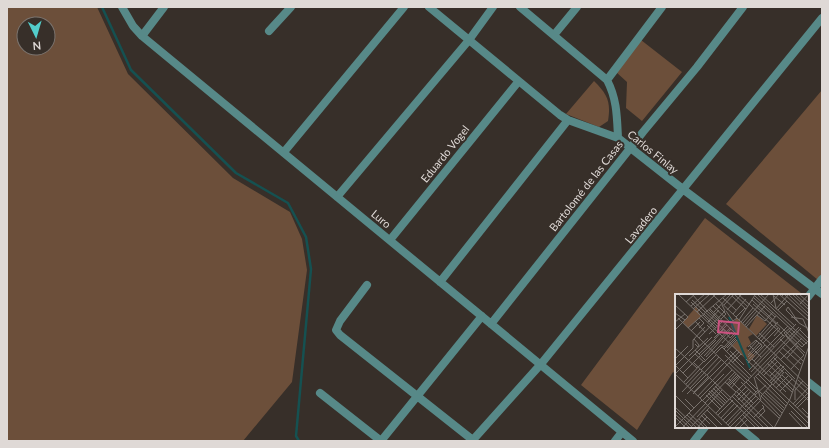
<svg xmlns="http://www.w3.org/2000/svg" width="829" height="448" font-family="Lato,sans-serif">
<rect width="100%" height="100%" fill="#372f29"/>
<!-- green -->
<path fill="#6c4f3a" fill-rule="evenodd" d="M7 7H97L128 74 233 178 290 212 302 239 307 270 292 382 243 441H7ZM24 24H48V48H24Z
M641 40 682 72 642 121 626 108 627 82 616 72Z
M594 81C608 95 611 102 608 121L599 127 566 114Z
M822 90V276L818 280 726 204Z
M705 218 801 293 799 295H676V374L673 372 637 430 581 385Z"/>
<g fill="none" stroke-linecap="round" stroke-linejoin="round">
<!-- stream -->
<path stroke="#155151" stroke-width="2.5" d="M102 7 131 70 236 173 288 203 306 237 311 269 296 436 299 441"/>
<!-- street -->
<path stroke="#578988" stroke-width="8" d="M122 7 133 26 142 36 633 441
M429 7 560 115 568 120 618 138 684 190 822 294
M520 7 607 80C617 99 617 117 618 138
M269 31 291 7
M554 35 577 7
M142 36 164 7
M607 80 662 7
M284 152 404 7
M337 197 469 40 493 7
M390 240 518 82
M440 282 568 120
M367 285 340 321 336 330 340 335 474 441
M808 297 822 279
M491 324 643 132 697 67 743 7
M808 382 822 393
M320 393 381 441
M739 427 756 441
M381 441 482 316
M472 441 541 364 822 18
M615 441 622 432
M694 441 705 427"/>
</g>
<g text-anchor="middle" stroke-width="4" stroke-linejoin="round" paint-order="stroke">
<!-- street labels -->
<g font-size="11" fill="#dfd9d6" stroke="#372f29">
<text transform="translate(653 152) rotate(39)" y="4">Carlos Finlay</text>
<text transform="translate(445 154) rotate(-51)" y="4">Eduardo Vogel</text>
<text transform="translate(586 186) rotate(-52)" y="4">Bartolomé de las Casas</text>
<text transform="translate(381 219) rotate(40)" y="4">Luro</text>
<text transform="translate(641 225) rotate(-51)" y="4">Lavadero</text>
</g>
</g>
<!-- overview -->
<g transform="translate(675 294)">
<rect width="134" height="134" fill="#372f29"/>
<path d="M21 13 26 22 13 34 8 28ZM82 21 92 30 81 42 74 35ZM62 24 78 40 73 43 76 49 71 54 80 62 74 68 57 52 63 46 56 32Z" fill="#6c4f3a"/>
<path fill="none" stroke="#155151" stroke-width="2" d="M54 23 60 38M61 41 75 74"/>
<path fill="none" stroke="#7a736e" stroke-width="1" d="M3 0 67 61M37 0 134 93M59 0 73 13M63 0 109 42M82 0 134 49M85 0 120 32M98 0 101 14M104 0 134 27M117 0 134 16M120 0 134 13M124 0 134 9M114 1 134 20M57 2 71 15M80 2 132 50M99 2 110 11M107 2 109 0 134 23M48 4 61 16M79 4 100 23M17 6 53 39M77 6 127 53 133 47M11 8 20 0M16 8 28 20M96 9 104 0M41 10 51 20 46 25M78 10 101 30M125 10 134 0M0 11 13 23 0 36M49 11 59 0M16 12 30 0M38 12 56 29M18 15 35 0M35 15 61 40 49 53 46 51M101 15 114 0M34 16 47 29M52 16 66 1M103 16 112 7M32 17 45 29M32 17 52 0M51 17 58 27 62 24M22 18 41 0M39 18 55 1M0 19 10 26M29 20 42 32M58 20 71 5M28 21 41 34M82 21 90 27 98 18M61 23 70 14M116 23 128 25 134 39M3 24 70 88M64 26 80 1M20 27 30 38M0 28 10 20M33 28 44 16M66 28 78 14M123 28 111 16 113 13 124 29 134 35M68 29 94 0M32 31 41 40M70 31 82 17M71 33 90 12M13 34 32 17 17 0M24 34 29 29 24 24M115 34 109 39 130 59M48 35 55 44 60 39M125 36 134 45M16 37 25 28M114 37 129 51M43 38 53 27M84 39 99 53M34 40 48 27M99 42 105 35 100 31M111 42 129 61M24 44 50 17 47 11M39 44 52 31M82 44 101 22M19 45 24 51 23 53 20 50M40 45 48 36M84 45 97 31M105 45 128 67M86 47 103 28M47 49 57 38M88 49 103 34M74 51 86 63M73 53 81 46 84 49M92 53 113 32M107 53 126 70M0 54 22 74M52 54 61 45M49 55 61 43M55 57 69 71M73 57 82 47M104 57 124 76M51 58 62 46M41 59 47 53 77 83M20 60 29 68 46 51M24 60 40 45M50 61 74 84M73 61 84 49 86 50M14 62 33 44M29 62 55 34M31 63 56 35M73 63 86 50M98 63 120 85M112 64 123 52M0 65 13 52M71 65 134 125M74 65 87 52 86 50M77 65 111 98M95 66 109 79M105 66 127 44M31 67 22 58 37 43M79 67 92 53M19 69 56 104M54 69 72 86M57 69 66 60M73 69 90 51M92 69 106 82M0 72 18 54V46L30 33M1 72 13 84M116 75 129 61M26 76 41 61M74 76 108 41M94 77 117 98M76 78 121 30M110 78 134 101M8 79 41 46M0 80 22 58 20 56M0 80 56 134M83 80 112 109M86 80 102 63M32 81 46 66M107 81 134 107M80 82 111 112M88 82 103 67M95 82 106 71M80 83 126 34M105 83 118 96M54 85 78 109M73 86 82 95M123 86 133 95M9 88 28 68M50 88 61 98M66 88 104 124M71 88 81 98M94 88 109 72M96 89 110 74M11 90 25 75M52 90 61 80M97 90 86 102 105 122M53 91 63 81M98 91 109 78M40 92 54 106M54 92 64 82M15 94 44 63M38 94 52 108M56 94 65 83M101 94 113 82M36 96 50 109M34 97 49 111M84 97 107 119M91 97 109 114M105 97 117 85M7 98 27 77M19 98 33 83M62 98 99 134M89 98 108 116M33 99 47 113M12 100 31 81M18 100 62 56M59 100 94 134M0 101 16 117M31 101 45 115M80 101 91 91M23 102 64 58M57 102 89 134M61 103 71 93M25 104 49 80M10 105 19 114M55 105 85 134M28 106 57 76M63 106 74 95M120 106V96L128 87M66 108 76 97M30 109 60 78M114 110 134 130M118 110 134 93M120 112 134 98M0 113 22 134M70 113 81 102M122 114 134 102M127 114 134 121 132 123M0 116 18 134M32 116 47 131M116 117 133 134M14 119 30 134M28 119 43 134M41 119 124 33M114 119 128 134M0 120 15 134M67 120 81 134M12 121 26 134M26 121 35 130M43 121 58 106M0 123 11 134M22 123 47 96M64 123 74 134M46 124 60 109M78 124 89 113 87 111M83 124 90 117 88 114M24 125 33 134M48 126 63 111M51 129 83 96M53 131 67 116M0 133 27 106M55 133 84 104M7 134 31 109M15 134 35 113M22 134 32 123M59 134 86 106 79 83M64 134 73 125M99 134 115 105 134 52"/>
<path fill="#cb5280" fill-opacity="0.15" stroke="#cb5280" stroke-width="2" d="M44 27 64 29 63 40 43 38Z"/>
<rect width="134" height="134" fill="none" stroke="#dfd9d6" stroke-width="2"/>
</g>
<!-- border -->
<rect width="829" height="448" fill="none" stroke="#dfd9d6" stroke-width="16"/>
<!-- north arrow -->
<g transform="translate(36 36) rotate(175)"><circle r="19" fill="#372f29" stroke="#7a736e"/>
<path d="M0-3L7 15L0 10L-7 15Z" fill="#53cdcb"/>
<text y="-6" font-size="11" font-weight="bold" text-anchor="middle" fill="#dfd9d6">N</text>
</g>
</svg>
